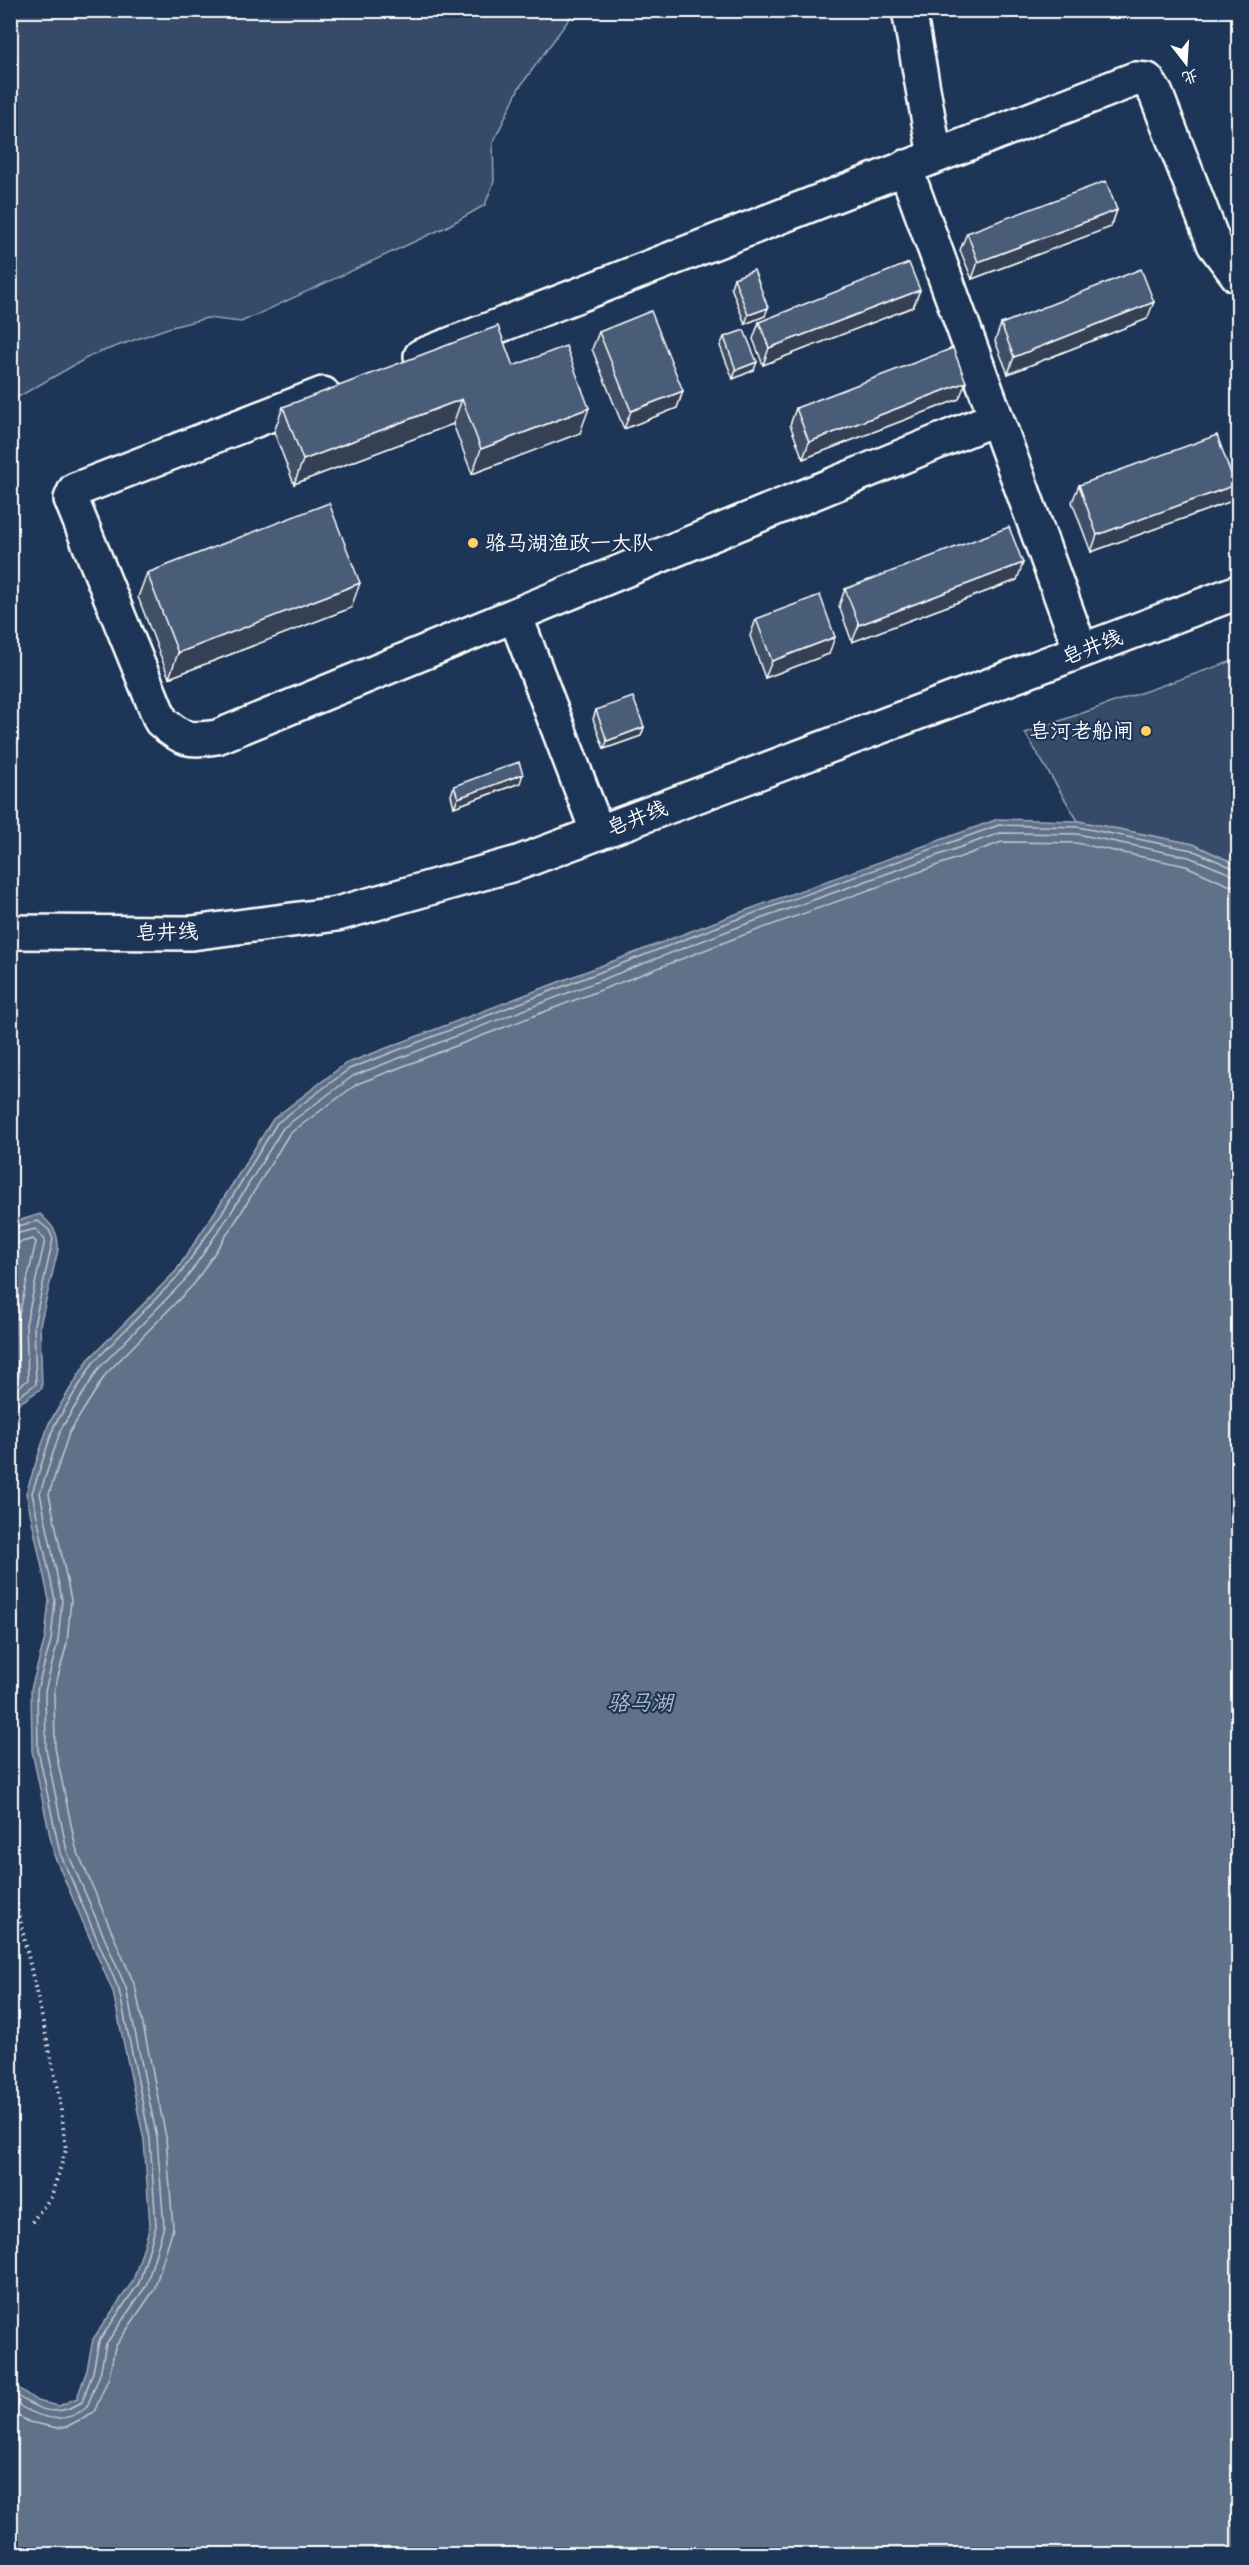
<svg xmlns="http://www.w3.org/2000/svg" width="1249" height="2565" font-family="Mali,'LXGW WenKai TC',sans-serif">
<rect width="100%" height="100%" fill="#1d3557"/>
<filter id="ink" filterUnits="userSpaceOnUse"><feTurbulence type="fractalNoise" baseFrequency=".0167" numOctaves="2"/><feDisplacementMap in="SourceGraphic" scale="12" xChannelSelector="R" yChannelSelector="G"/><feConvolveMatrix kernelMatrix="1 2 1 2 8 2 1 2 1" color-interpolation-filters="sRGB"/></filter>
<g filter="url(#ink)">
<!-- green -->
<path fill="#364b69" stroke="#9aa5b4" stroke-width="1.5" d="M11 10H575V11L519 88 493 143 494 181 485 205 446 227 241 322 207 318 168 328 92 355 11 401Z
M1238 659V865L1193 844 1078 821 1025 733Z"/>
<!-- water -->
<path fill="#617289" stroke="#a0aab8" stroke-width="1.5" d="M998 819 1078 821 1193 844 1238 865V2554H11V2383L37 2401 59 2406 77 2398 87 2370 93 2339 133 2281 150 2226 144 2140 113 1992 54 1855 32 1751 31 1689 45 1638 49 1600 26 1493 49 1423 88 1360 176 1271 220 1204 273 1119 345 1064 733 915Z
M40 1214C52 1225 59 1232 58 1250L40 1325 42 1388 11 1409V1223Z"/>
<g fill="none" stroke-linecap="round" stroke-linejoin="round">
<!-- shore -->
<path stroke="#c0c7d0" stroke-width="1.5" d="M10 1228 38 1221 49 1230 53 1239 34 1325 36 1384 10 1402
M10 1235 36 1229 45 1240 26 1324 28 1380 10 1393
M10 1245 33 1239 36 1242 17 1323 19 1376 10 1382
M10 2391C35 2408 53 2420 82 2402L93 2372 99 2341 139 2283 156 2226 150 2139 119 1990 60 1853 38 1750 37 1690 51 1640 55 1600 32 1493 54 1426 93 1363 180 1274 226 1207 277 1123 349 1069 735 920 999 825 1078 827 1192 850 1238 870
M10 2400C34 2416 62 2428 87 2407L100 2374 106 2344 146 2286 164 2226 157 2138 126 1988 67 1851 46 1749 45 1691 58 1641 62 1600 40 1493 61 1429 99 1368 186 1279 232 1211 283 1128 353 1076 738 927 1000 833 1077 834 1189 857 1238 877
M10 2411 29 2422 58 2428 68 2426 94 2412 109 2377 115 2347 154 2290 173 2228 166 2137 135 1986 76 1848 55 1748 54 1692 67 1643 71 1600 49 1494 69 1433 106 1374 194 1284 239 1216 289 1134 357 1084 741 936 1002 842 1076 843 1186 866 1228 885 1238 886"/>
<defs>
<path id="minor" d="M909 10 935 156
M905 167 1081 651
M421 356 1135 79 1147 80 1156 94 1214 244 1238 276
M323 394 75 490 71 499 161 721C182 740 189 741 217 737L996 418
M515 615 598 833
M10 932 192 933 337 914 518 863 1238 592"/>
</defs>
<!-- minor casing -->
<use href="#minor" stroke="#fff" stroke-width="38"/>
<!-- path -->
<path stroke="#fff" stroke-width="4" stroke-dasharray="1.5 4.5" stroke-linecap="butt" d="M10 1875 59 2094 66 2150 51 2197 31 2223"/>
<!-- minor -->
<use href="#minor" stroke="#1d3557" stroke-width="33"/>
</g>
<!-- wall -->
<path fill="#405068" stroke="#fff" stroke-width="1.5" d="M1117 210 1111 227 972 279 960 250 967 233Z
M734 278 765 316 745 324 731 287Z
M920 290 913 307 763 365 753 339 759 322Z
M1147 319 1008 374 995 341 1001 324Z
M599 332 683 391 677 408 624 429 592 349Z
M724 337 754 370 733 379 720 346Z
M513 366 580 433 472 474 453 424 294 484 274 432 283 407Z
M959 399 803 459 790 425 796 408Z
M1079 485 1229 502 1091 552 1072 502Z
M147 573 351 608 169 678 138 597Z
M1017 580 852 642 839 606 845 589Z
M756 619 829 654 765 678 750 636Z
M596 710 644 727 641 736 604 749 593 719Z
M520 783 454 807 451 795 454 786Z"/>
<!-- shaded-wall -->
<path fill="#344155" stroke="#fff" stroke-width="1.5" d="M1117 210 1111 227 972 279 978 262Z
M920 290 913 307 763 365 769 348Z
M1154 302 1147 319 1008 374 1014 357Z
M768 308 765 316 745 324 748 315Z
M757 362 754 370 733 379 736 370Z
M966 382 959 399 803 459 809 442Z
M683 391 677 408 624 429 631 411Z
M462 399 453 424 294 484 303 460Z
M589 408 580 433 472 474 481 449Z
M1235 485 1229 502 1091 552 1097 535Z
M1023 563 1017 580 852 642 859 625Z
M360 583 351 608 169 678 178 653Z
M835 637 829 654 765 678 772 661Z
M644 727 641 736 604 749 607 741Z
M523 774 520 783 454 807 458 798Z"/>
<!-- building -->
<path fill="#4a5d79" stroke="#fff" stroke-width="1.5" d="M1106 181 1117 210 978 262 967 233Z
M909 263 920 290 769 348 759 322Z
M1141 269 1154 302 1014 357 1001 324Z
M754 270 768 308 748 315 734 278Z
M651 311 683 391 631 411 599 332Z
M498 326 513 366 566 346 589 408 481 449 462 399 303 460 283 407Z
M744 330 757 362 736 370 724 337Z
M953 348 966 382 809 442 796 408Z
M1217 435 1235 485 1097 535 1079 485Z
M329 503 360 583 178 653 147 573Z
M1009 527 1023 563 859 625 845 589Z
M820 595 835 637 772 661 756 619Z
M633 697 644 727 607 741 596 710Z
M519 762 523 774 458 798 454 786Z"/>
</g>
<!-- markers -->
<g fill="#ffd166" stroke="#1d3557" stroke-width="2">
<circle cx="473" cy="543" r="6"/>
<circle cx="1146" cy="731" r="6"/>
</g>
<g text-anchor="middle" stroke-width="4.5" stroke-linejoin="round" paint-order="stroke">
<!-- poi labels -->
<g font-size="21" fill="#fff" stroke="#1d3557" text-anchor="start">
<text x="485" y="550">骆马湖渔政一大队</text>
<text x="1134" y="738" text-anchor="end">皂河老船闸</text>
</g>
<!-- street labels -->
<g font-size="21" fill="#fff" stroke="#1d3557">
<text transform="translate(1092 647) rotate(-21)" y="7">皂井线</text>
<text transform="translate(637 818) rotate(-21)" y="7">皂井线</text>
<text transform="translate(167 932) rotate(-1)" y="7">皂井线</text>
</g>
<!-- water labels -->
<g font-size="22" font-style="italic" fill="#b8c0ca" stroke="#1d3557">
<text x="640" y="1710">骆马湖</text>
</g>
</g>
<!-- margin -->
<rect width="1249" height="2565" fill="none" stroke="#1d3557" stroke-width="36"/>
<rect x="18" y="18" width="1213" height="2529" fill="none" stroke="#fff" stroke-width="2" filter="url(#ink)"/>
<!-- north arrow -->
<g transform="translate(1186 63) rotate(163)" stroke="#1d3557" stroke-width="4.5" paint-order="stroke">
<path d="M0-4.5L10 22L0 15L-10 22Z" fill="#ffffff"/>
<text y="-9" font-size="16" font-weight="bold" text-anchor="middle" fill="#ffffff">北</text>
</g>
</svg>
